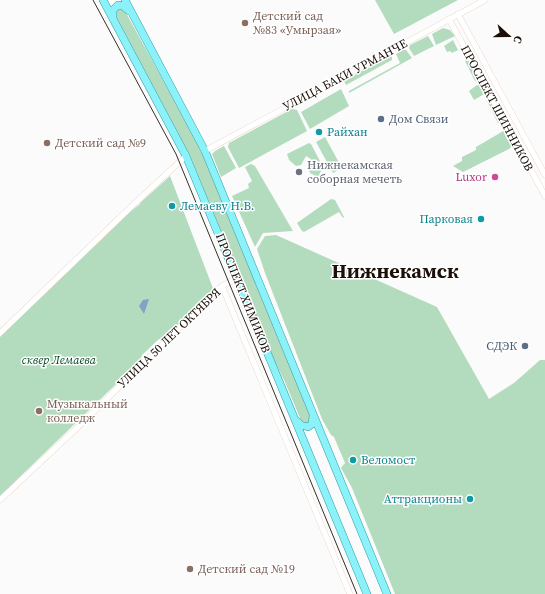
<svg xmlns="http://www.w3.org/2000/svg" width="545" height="594" font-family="'Source Serif 4',serif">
<rect width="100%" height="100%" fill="#fbfbfb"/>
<!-- green -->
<path fill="#b3dbbd" d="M375 0H458L394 34Z
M119 8 125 11 198 144 311 418 309 424 302 423 285 382 276 364 190 155 115 14V12Z
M443 28 450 30 455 36 436 45 432 34Z
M428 36 434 46 414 56 409 48 410 45Z
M453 40 458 50 452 53 450 51 447 52 444 46Z
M404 49 406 50 412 58 349 93V91L400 63 396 54Z
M390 56 392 57V60L346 85 344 81 345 80Z
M466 59 468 60 479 79 478 81H475L465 61Z
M477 85 482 86 486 93 474 100 469 91Z
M341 89 349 106 310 129 301 112Z
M488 97 502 122 500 123H498L486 99Z
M292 109 297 110 307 131 239 168 228 147 229 143Z
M505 130 512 142V146L509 149 463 172 453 166 462 161V157L476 150V147Z
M325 137 342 168 333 173 316 142Z
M309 143 311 144 323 167 318 177 310 173 308 167 311 159 306 156 301 165 296 166 289 160 287 154Z
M224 146 236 168 221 177 212 154 215 151Z
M251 164 255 166 293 231 263 233 255 247 232 196 249 188 248 184 252 181 245 167Z
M170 176 214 291 163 340 159 339 142 355 140 361 0 496V337L131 211 140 204V203Z
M331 199 335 200 344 217 343 218 339 212 304 232 302 231 297 223Z
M276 235 437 307 489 399 514 383 540 360H545V594H395L352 488 341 468 345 463 334 437 331 435 322 419 265 273 257 249 265 236Z"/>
<!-- water -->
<path fill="#83a2c4" d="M149 299 144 314 139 306 143 300Z"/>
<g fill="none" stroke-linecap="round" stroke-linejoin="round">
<defs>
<path id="minor" d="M458 14 545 175
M449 19 545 196
M205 151 485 0
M222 286 350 594
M0 333 135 203 186 156
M0 500 77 428 222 286 237 278"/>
<path id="major" d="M103 0 186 156 367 594
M125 0 205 151 387 594
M113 17V10L118 5 123 6 129 11
M297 421 301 425 308 427 312 424 313 416"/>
</defs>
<!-- minor casing -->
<use href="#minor" stroke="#e9c5b2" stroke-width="6"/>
<!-- major casing -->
<use href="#major" stroke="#319da2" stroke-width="8"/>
<!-- minor -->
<use href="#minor" stroke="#fff" stroke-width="5.5"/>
<!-- major -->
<use href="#major" stroke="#8bf2f9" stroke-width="7"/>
<!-- tram -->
<path stroke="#382e28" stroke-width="1" d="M93 0 176 154 357 594"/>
</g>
<!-- markers -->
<g fill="#8d6e63" stroke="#fff" stroke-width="1.5">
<circle cx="245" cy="23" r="4"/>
<circle cx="47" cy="143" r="4"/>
<circle cx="39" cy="411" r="4"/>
<circle cx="190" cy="569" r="4"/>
</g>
<g fill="#5c6f8a" stroke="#fff" stroke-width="1.5">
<circle cx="381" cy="119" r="4"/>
<circle cx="525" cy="346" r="4"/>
</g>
<g fill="#0f9aa8" stroke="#fff" stroke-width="1.5">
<circle cx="319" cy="132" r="4"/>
<circle cx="172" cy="206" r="4"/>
<circle cx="481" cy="219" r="4"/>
<circle cx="353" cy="460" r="4"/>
<circle cx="470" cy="499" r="4"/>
</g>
<circle fill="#6b7280" stroke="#fff" stroke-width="1.5" cx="299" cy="172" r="4"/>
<circle fill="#d1479c" stroke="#fff" stroke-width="1.5" cx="495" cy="177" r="4"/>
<g text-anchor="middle" stroke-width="3" stroke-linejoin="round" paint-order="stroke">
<!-- education labels -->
<g font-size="12" fill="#785e54" stroke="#fff" text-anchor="start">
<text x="253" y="20">Детский сад<tspan x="253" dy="14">№83 «Умырзая»</tspan></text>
<text x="55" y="147">Детский сад №9</text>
<text x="47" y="408">Музыкальный<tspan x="47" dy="14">колледж</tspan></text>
<text x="198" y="573">Детский сад №19</text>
</g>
<!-- street labels -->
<g font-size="12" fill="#1b0f08" stroke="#fff">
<text transform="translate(345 75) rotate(-28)" y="4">УЛИЦА БАКИ УРМАНЧЕ</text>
<text transform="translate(497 108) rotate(62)" y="4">ПРОСПЕКТ ШИННИКОВ</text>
<text transform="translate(243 293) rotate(68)" y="4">ПРОСПЕКТ ХИМИКОВ</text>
<text transform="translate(169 338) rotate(-44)" y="4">УЛИЦА 50 ЛЕТ ОКТЯБРЯ</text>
</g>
<!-- service labels -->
<g font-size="12" fill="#4e5e75" stroke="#fff" text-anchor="start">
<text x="389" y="123">Дом Связи</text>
<text x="517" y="350" text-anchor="end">СДЭК</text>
</g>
<!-- culture labels -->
<g font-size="12" fill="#0d838f" stroke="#fff" text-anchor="start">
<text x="327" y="136">Райхан</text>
<text x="180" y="210">Лемаеву Н.В.</text>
<text x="473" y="223" text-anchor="end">Парковая</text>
<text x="361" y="464">Веломост</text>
<text x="462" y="503" text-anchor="end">Аттракционы</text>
</g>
<!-- worship labels -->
<g font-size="12" fill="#5b616d" stroke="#fff" text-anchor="start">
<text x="307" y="169">Нижнекамская<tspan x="307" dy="14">соборная мечеть</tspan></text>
</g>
<!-- hotel labels -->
<g font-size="12" fill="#b23c85" stroke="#fff" text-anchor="end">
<text x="487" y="181">Luxor</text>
</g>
<!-- park labels -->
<g font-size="12" font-style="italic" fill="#034923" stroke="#fff">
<text x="59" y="364">сквер Лемаева</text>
</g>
<!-- town labels -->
<g font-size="20" font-weight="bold" fill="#1b0f08" stroke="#fff">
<text x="395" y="278">Нижнекамск</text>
</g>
</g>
<!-- north arrow -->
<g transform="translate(509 36) rotate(111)" stroke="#ffffff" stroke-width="3" paint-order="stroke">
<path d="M0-3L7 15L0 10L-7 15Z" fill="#1b0f08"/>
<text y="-6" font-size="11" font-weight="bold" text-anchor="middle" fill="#1b0f08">С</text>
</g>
</svg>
